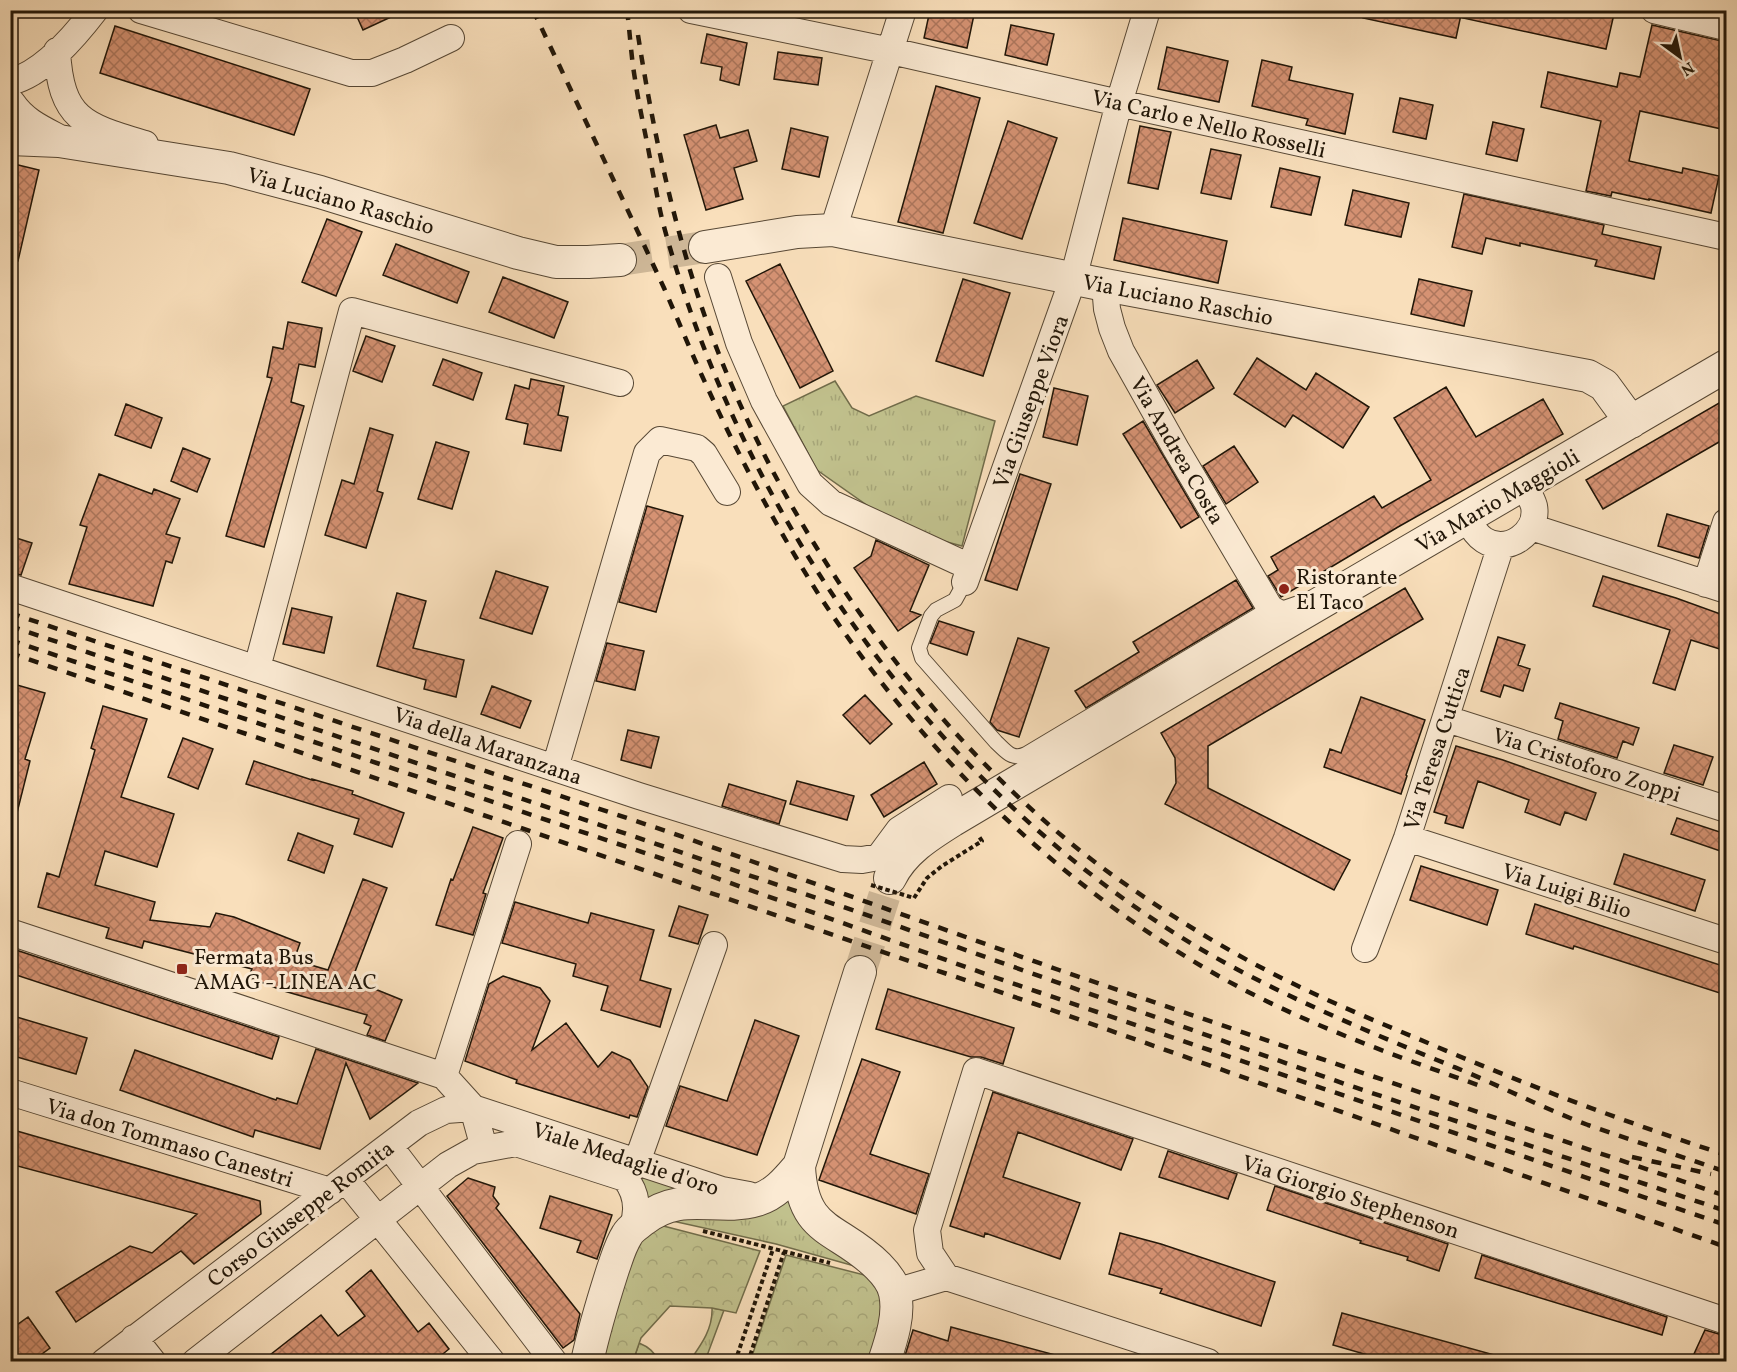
<svg xmlns="http://www.w3.org/2000/svg" width="1737" height="1372" font-family="Vollkorn,serif">
<defs>
<pattern id="grass-tufts" width="24" height="20" patternUnits="userSpaceOnUse" patternTransform="scale(1.5)"><rect width="24" height="20" fill="#c1c18d"/><path d="M3 7l-1-3M5 7V3M7 7l1-3M15 17l-1-3M17 17v-4M19 17l1-3" fill="none" stroke="#a6a578"/></pattern>
<pattern id="forest-crowns" width="20" height="18" patternUnits="userSpaceOnUse" patternTransform="scale(1.5)"><rect width="20" height="18" fill="#c1c18d"/><path d="M2 6a3 3 0 1 1 6 0M12 15a3 3 0 1 1 6 0" fill="none" stroke="#a6a578"/></pattern>
<pattern id="building-cross-hatch" width="8" height="8" patternUnits="userSpaceOnUse" patternTransform="scale(1.5)"><rect width="8" height="8" fill="#d59273"/><path d="M0 0l8 8M0 8l8-8" fill="none" stroke="#ac765c"/></pattern>
</defs>
<rect width="100%" height="100%" fill="#f9dfbb"/>
<filter id="stains"><feTurbulence type="fractalNoise" baseFrequency=".00333" numOctaves="4"/><feColorMatrix values="0 0 0 0 .2 0 0 0 0 .09 0 0 0 0 .02 0 0 0 .5 -.17"/></filter>
<radialGradient id="worn" r=".72"><stop offset=".6" stop-color="#630" stop-opacity="0"/><stop offset="1" stop-color="#630" stop-opacity=".3"/></radialGradient>
<!-- grass -->
<path fill="url(#grass-tufts)" stroke="#716c4a" stroke-width="1.5" d="M835 381 852 408 869 416 916 396 995 421 962 546 932 538 871 508 817 470 783 406Z
M640 1176 702 1190 642 1205Z
M799 1185 883 1274 776 1244 650 1216Z
M712 1308 724 1310 705 1361 689 1362C701 1345 713 1329 712 1308Z
M639 1343C649 1347 654 1352 659 1361L633 1362Z"/>
<!-- forest -->
<path fill="url(#forest-crowns)" stroke="#716c4a" stroke-width="1.5" d="M648 1222 760 1251 736 1313 712 1308 670 1306 641 1338 633 1361 597 1362 605 1323Z
M786 1255 884 1280 879 1361 750 1362Z"/>
<!-- building -->
<path fill="url(#building-cross-hatch)" stroke="#211608" stroke-width="1.5" d="M354 10H406L363 30Z
M930 10H975L967 48 924 38Z
M1364 10H1462L1456 38 1363 18Z
M1464 10H1598L1614 14 1606 49 1463 18Z
M1011 25 1054 34 1047 65 1005 55Z
M1652 25 1726 42V89L1723 106H1726V130L1640 111 1629 161 1682 173 1683 168 1719 176 1711 213 1649 199V200L1612 192 1611 196 1586 191 1601 121 1541 107 1548 72 1617 87 1620 73 1640 77Z
M115 26 310 89 294 135 100 73Z
M707 34 747 43 739 85 720 80 722 67 701 63Z
M1167 47 1228 61 1219 102 1158 89Z
M778 52 822 58 818 85 774 79Z
M1262 60 1292 67 1289 80 1353 94 1345 134 1306 125 1308 119 1252 106Z
M936 86 980 98 943 233 898 222Z
M1400 98 1433 105 1426 139 1393 132Z
M1008 121 1057 138 1022 239 974 223Z
M1493 122 1524 129 1517 161 1486 154Z
M716 125 720 138 748 130 757 161 734 168 743 199 706 210 684 135Z
M1140 126 1171 132 1158 189 1128 183Z
M791 128 828 137 819 177 782 169Z
M1211 149 1241 155 1231 199 1201 193Z
M10 163 39 170 18 261 10 260Z
M1280 168 1320 177 1311 215 1271 207Z
M1353 190 1409 203 1401 237 1345 225Z
M1464 194 1604 225 1602 234 1661 247 1654 279 1595 266 1597 260 1520 243V246L1486 238 1482 254 1452 247Z
M1123 218 1227 241 1218 283 1114 260Z
M327 219 362 232 336 296 302 282Z
M396 244 469 272 457 303 383 275Z
M780 264 833 371 800 388 746 281Z
M503 277 568 302 554 338 489 312Z
M963 279 1010 293 983 376 936 361Z
M1419 279 1472 291 1464 326 1411 314Z
M288 322 322 328 315 367 299 364 291 402 304 406 264 547 226 536 272 378 267 377 273 347 283 349Z
M366 336 395 346 382 382 353 371Z
M1257 358 1306 390 1316 373 1369 407 1343 448 1293 415 1285 427 1234 394Z
M443 359 482 373 473 400 433 385Z
M1197 360 1214 388 1175 413 1157 385Z
M531 379 564 386 558 415 568 417 561 451 524 444 528 424 506 419 515 385 529 389Z
M1446 387 1476 437 1543 399 1563 434 1398 527 1281 597 1268 576 1278 570 1271 557 1374 496 1382 508 1431 480 1394 418Z
M1054 388 1088 396 1077 445 1043 437Z
M1726 399V438L1603 509 1586 480Z
M126 404 162 418 151 448 115 435Z
M1143 421 1199 517 1181 528 1123 434Z
M370 428 393 435 377 491 383 493 366 548 325 535 342 480 354 484Z
M436 442 469 452 452 509 418 499Z
M1234 446 1258 482 1226 504 1203 466Z
M183 448 210 459 197 492 171 481Z
M99 474 152 494 154 489 180 499 166 534 180 538 172 563 166 561 153 606 69 584 87 527 80 525Z
M1020 474 1051 484 1017 590 985 580Z
M647 506 683 516 656 612 619 602Z
M1667 514 1709 526 1699 558 1658 546Z
M10 536 32 543 21 575 10 572Z
M876 540 929 565 910 611 921 615 898 631 854 568 871 556Z
M496 571 548 587 532 634 480 618Z
M1603 576 1676 598 1726 616V651L1691 640 1675 690 1653 683 1670 630 1593 606Z
M1236 580 1253 608 1086 708 1075 691 1139 652 1133 642Z
M1405 588 1423 619 1208 746V788L1350 860 1334 890 1165 804 1176 783 1175 758 1161 733Z
M397 593 426 601 413 648 464 660 456 697 424 689 426 680 377 666Z
M292 608 332 617 324 653 283 644Z
M939 621 974 632 967 655 930 643Z
M1498 637 1525 645 1518 665 1530 669 1523 691 1504 685 1500 697 1481 691Z
M1018 638 1049 648 1019 737 997 730 990 722Z
M607 643 644 651 635 690 596 681Z
M17 685 45 693 25 759 30 761 17 813 10 812V705Z
M492 686 531 701 520 728 481 714Z
M865 695 892 724 870 744 843 715Z
M1361 697 1425 720 1406 775 1407 776 1401 794 1324 767 1330 749 1341 753Z
M1560 703 1639 728 1633 745 1623 741 1617 758 1558 739 1563 721 1555 718Z
M103 706 147 719 121 797 174 814 157 867 105 851 95 885 155 902 150 920 210 927 216 913 234 917 300 943 294 960 328 970 363 879 387 888 353 977 361 979 360 983 402 1000 385 1041 367 1035 371 1026 364 1023 367 1015 284 991 248 977 252 969 144 941 142 948 106 938 109 928 38 907 47 873 59 877 95 750 91 748Z
M628 730 659 737 651 768 621 760Z
M183 738 213 749 198 789 168 777Z
M1674 745 1713 757 1703 785 1664 773Z
M1456 746 1503 760 1596 793 1586 820 1565 812 1560 825 1525 812 1529 800 1478 781 1463 828 1445 823 1447 816 1434 812Z
M254 761 312 780V779L353 791 352 794 404 813 392 847 354 834 359 819 246 784Z
M924 762 937 784 884 817 871 795Z
M797 781 854 796 847 820 790 804Z
M729 784 786 801 779 824 722 806Z
M1677 818 1726 834V853L1671 834Z
M473 827 503 838 483 893 486 894 473 935 436 925 451 879 453 880Z
M298 833 333 846 324 873 288 860Z
M1624 854 1705 880 1695 911 1614 884Z
M1421 866 1498 890 1487 925 1410 900Z
M515 902 588 923 591 913 654 930 640 980 671 989 660 1027 601 1010 608 986 573 976 576 964 502 943Z
M1535 904 1726 967V995L1574 946 1573 949 1526 934Z
M679 906 708 915 698 944 669 936Z
M10 948 279 1037 272 1059 10 973Z
M503 976 540 988 550 1001 532 1050 566 1023 598 1067 612 1052 630 1060 648 1087 637 1117 630 1115 629 1118 516 1083 517 1080 465 1061 489 984Z
M888 989 1014 1028 1003 1064 981 1057H971L876 1029Z
M10 1015 87 1038 76 1074 10 1055Z
M755 1020 799 1036 757 1155 666 1126 680 1086 727 1101Z
M316 1049 418 1083 370 1119 346 1063 320 1149 255 1130 253 1137 120 1090 135 1050 276 1100 277 1098 297 1104Z
M862 1059 900 1072 870 1154 929 1174 916 1214 819 1180Z
M993 1092 1133 1139 1121 1170 1018 1132 1003 1177 1080 1203 1060 1259 985 1233 984 1237 950 1226Z
M10 1129 260 1201 261 1214 194 1264 181 1251 76 1322 56 1292 130 1246 152 1253 197 1214 10 1164Z
M1168 1151 1237 1174 1228 1199 1159 1177Z
M468 1178 495 1187 493 1196 499 1204 496 1208 580 1314 574 1340 563 1348 447 1196Z
M1275 1186 1448 1244 1439 1271 1407 1260 1408 1257 1360 1243 1361 1241 1267 1210Z
M550 1196 612 1215 597 1259 577 1252 581 1241 540 1228Z
M1120 1233 1161 1244 1275 1282 1261 1326 1160 1293 1162 1289 1109 1274Z
M1482 1255 1667 1317 1662 1335 1475 1278Z
M371 1270 418 1332 429 1323 449 1349 433 1362H261L321 1315 338 1336 365 1316 346 1291Z
M1342 1313 1498 1356 1497 1362H1392L1333 1345Z
M28 1317 50 1348 31 1362H10V1330Z
M951 1327 1059 1356 1058 1362H903L913 1330 948 1341Z
M1705 1330 1726 1336V1362H1711L1694 1354Z"/>
<g fill="none" stroke-linecap="round" stroke-linejoin="round">
<!-- tertiary-tunnel -->
<path stroke="#ceb797" stroke-width="32" stroke-dasharray="32 16" stroke-linecap="butt" d="M620 260 705 247
M860 972 890 878"/>
<defs>
<path id="service" d="M965 582 955 600 936 610 931 616 919 648 922 658 996 742C1006 751 1012 761 1026 754L1270 608"/>
<path id="minor" d="M141 10 351 73H372L405 60 451 38
M691 10 891 51 1119 103 1726 237
M1654 10 1726 27
M57 51C61 120 84 126 145 144
M10 82C43 74 75 36 95 10
M833 230 903 10
M718 277 739 343 764 401 810 484 831 503 970 567
M1105 285 1107 309 1112 328 1121 351 1176 449 1270 608 1282 615 1305 607
M1467 518C1471 526 1476 535 1484 540 1507 555 1539 533 1534 506 1532 499 1527 491 1524 485
M1531 527 1726 590
M965 582 1073 279 1119 103 1147 10
M1706 584 1726 522
M10 587 639 796 843 859 862 860 879 857 899 830 949 798
M257 668 352 311 620 383
M1447 719 1726 809
M555 768 647 453 660 440 697 448 704 454 727 492
M1407 838 1726 941
M10 932 444 1076 473 1108 484 1148
M1365 949 1407 838 1501 545
M444 1076 518 844
M10 1092 330 1191
M390 1147 554 1362
M627 1175 637 1162 714 945
M346 1180 492 1362
M946 1277 930 1253 927 1230 976 1071 1726 1321
M895 1292 946 1277 1208 1362
M134 1338 153 1362
M104 1362 419 1123 446 1110 473 1108 722 1190 749 1195
M195 1362 448 1165 473 1151 516 1143 625 1178C637 1193 639 1211 632 1229"/>
<path id="tertiary" d="M10 105C22 123 40 131 59 141L10 139
M59 141 229 168 320 192 518 253 556 262H588L620 260
M705 247 797 232 833 230 1105 285 1588 376 1604 385 1631 422
M890 878C903 851 929 835 953 820L1262 637 1726 366
M860 972 799 1166C802 1235 838 1226 878 1266 885 1273 893 1283 895 1293 900 1315 891 1341 884 1362
M587 1362C594 1330 603 1300 613 1269 617 1258 620 1246 627 1235 630 1229 637 1225 643 1220 683 1189 716 1212 757 1200 776 1194 787 1180 799 1166"/>
</defs>
<!-- service casing -->
<use href="#service" stroke="#574835" stroke-width="16"/>
<!-- minor casing -->
<use href="#minor" stroke="#574835" stroke-width="28"/>
<!-- tertiary casing -->
<use href="#tertiary" stroke="#574835" stroke-width="34"/>
<!-- path -->
<path stroke="#211608" stroke-width="4" stroke-dasharray="4.5 3" stroke-linecap="butt" d="M914 898 927 878 942 866 982 841 978 835
M703 1231 830 1263
M735 1362 773 1249
M748 1362 784 1252"/>
<!-- service -->
<use href="#service" stroke="#fbead3" stroke-width="14"/>
<!-- minor -->
<use href="#minor" stroke="#fbead3" stroke-width="26"/>
<!-- tertiary -->
<use href="#tertiary" stroke="#fbead3" stroke-width="32"/>
<!-- rail -->
<path stroke="#211608" stroke-width="4.5" stroke-dasharray="10 10" stroke-linecap="butt" d="M533 10C577 103 621 195 664 288 679 322 693 357 709 391 741 461 778 530 819 595 917 746 1048 875 1203 967 1289 1018 1384 1052 1478 1085
M627 10C630 33 631 56 635 79 639 107 646 135 651 164 655 183 658 203 663 223 742 517 939 796 1204 951 1284 997 1369 1032 1454 1067 1499 1085 1542 1108 1588 1125 1634 1141 1680 1156 1726 1172
M638 35C651 118 668 200 693 280 761 503 927 744 1118 879 1175 919 1235 956 1298 986 1341 1007 1385 1025 1428 1043 1526 1085 1625 1122 1726 1155
M10 613 672 833 1059 970 1726 1196
M10 626 861 913 1345 1084 1726 1211
M10 640 663 859 994 977 1726 1225
M10 653 1032 1003 1726 1247
M1632 1157 1711 1174"/>
<!-- path-bridge -->
<path stroke="#211608" stroke-width="4" stroke-dasharray="4.5 3" stroke-linecap="butt" d="M871 885 914 898"/>
</g>
<!-- markers -->
<g fill="#8f2418" stroke="#fbead3" stroke-width="2">
<circle cx="1284" cy="589" r="6"/>
<rect x="176" y="963" width="12" height="12" rx="3"/>
</g>
<g text-anchor="middle" stroke-width="6" stroke-linejoin="round" paint-order="stroke">
<!-- street labels -->
<g font-size="22" fill="#211608" stroke="#fbead3">
<text transform="translate(1209 123) rotate(13)" y="8">Via Carlo e Nello Rosselli</text>
<text transform="translate(341 200) rotate(16)" y="8">Via Luciano Raschio</text>
<text transform="translate(1178 299) rotate(11)" y="8">Via Luciano Raschio</text>
<text transform="translate(1030 401) rotate(-70)" y="8">Via Giuseppe Viora</text>
<text transform="translate(1178 450) rotate(60)" y="8">Via Andrea Costa</text>
<text transform="translate(1497 500) rotate(-30)" y="8">Via Mario Maggioli</text>
<text transform="translate(488 745) rotate(19)" y="8">Via della Maranzana</text>
<text transform="translate(1436 748) rotate(-72)" y="8">Via Teresa Cuttica</text>
<text transform="translate(1587 764) rotate(18)" y="8">Via Cristoforo Zoppi</text>
<text transform="translate(1567 890) rotate(18)" y="8">Via Luigi Bilio</text>
<text transform="translate(170 1142) rotate(17)" y="8">Via don Tommaso Canestri</text>
<text transform="translate(626 1158) rotate(18)" y="8">Viale Medaglie d'oro</text>
<text transform="translate(1351 1196) rotate(18)" y="8">Via Giorgio Stephenson</text>
<text transform="translate(300 1213) rotate(-37)" y="8">Corso Giuseppe Romita</text>
</g>
<!-- poi labels -->
<g font-size="22" fill="#211608" stroke="#fbead3" text-anchor="start">
<text x="1296" y="584">Ristorante<tspan x="1296" dy="25">El Taco</tspan></text>
<text x="194" y="964">Fermata Bus<tspan x="194" dy="25">AMAG - LINEA AC</tspan></text>
</g>
</g>
<!-- margin -->
<rect width="1737" height="1372" fill="none" stroke="#f9dfbb" stroke-width="36"/>
<rect x="12" y="12" width="1713" height="1348" fill="none" stroke="#211608" stroke-width="3"/>
<rect x="18" y="18" width="1701" height="1336" fill="none" stroke="#211608" stroke-width="1.5"/>
<!-- north arrow -->
<g transform="translate(1680 57) rotate(147)" stroke="#fbead3" stroke-width="4.5" paint-order="stroke">
<path d="M0-4.5L10 22L0 15L-10 22Z" fill="#211608"/>
<text y="-9" font-size="16" font-weight="bold" text-anchor="middle" fill="#211608">N</text>
</g>
<rect width="100%" height="100%" filter="url(#stains)"/>
<rect width="100%" height="100%" fill="url(#worn)"/>
</svg>
